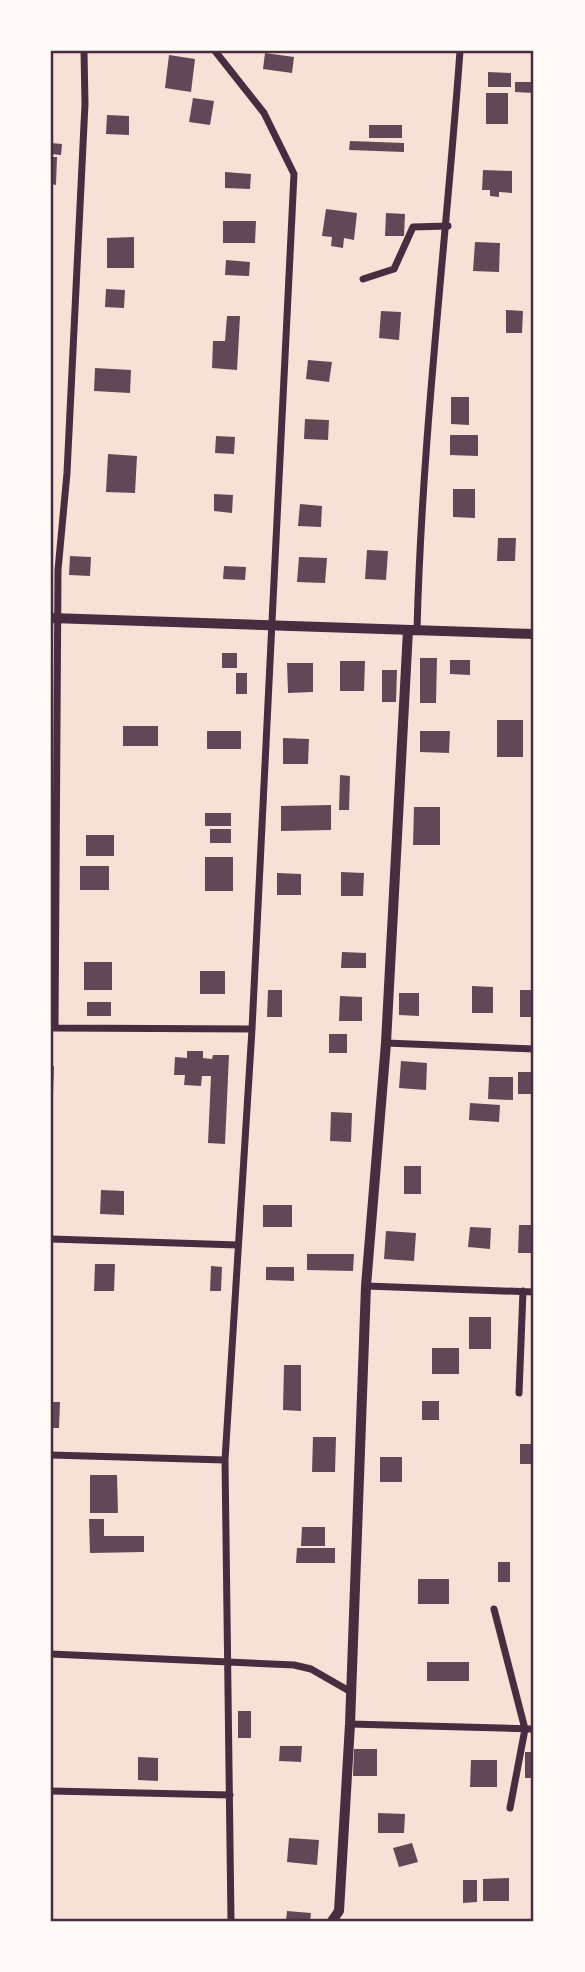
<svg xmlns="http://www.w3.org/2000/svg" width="585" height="1972" font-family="'Alegreya Sans',sans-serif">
<rect width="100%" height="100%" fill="#f7e1d7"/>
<!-- building -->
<path fill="#644757" d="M265 53 294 57 292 73 263 69Z
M169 55 195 59 191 92 165 88Z
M488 72 511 73V87H488Z
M515 82H534V93L515 92Z
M486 93H508V124H486Z
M193 98 214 101 210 125 189 122Z
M107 115 129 116V135L106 134Z
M369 125H402V138H369Z
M350 141 404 143V152L349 150Z
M51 143 62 144 61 155 51 154Z
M51 157H57L56 185 51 184Z
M483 170 512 171V193L499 192V197L490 196V190H482Z
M225 172 251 174 250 189 225 188Z
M326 209 357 213 354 240 344 238 343 248 331 246 332 237 322 236Z
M386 213 405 214 404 236H385Z
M223 221H256L255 243H223Z
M134 237V268H107V238Z
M475 242 500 243 499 272 473 271Z
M226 260 250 262 249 276 225 275Z
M106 289 125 290 124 308 105 307Z
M506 310 523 311 522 333H506Z
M381 311 401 312 399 340 379 338Z
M227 316H240L237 370 212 368 213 341H225Z
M308 360 332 362 329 382 306 379Z
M95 368 131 370 130 393 94 391Z
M451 397H469V425L451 424Z
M305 419 329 420 328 440 304 439Z
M450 435H478V456L450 455Z
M216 436 235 437 234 454 215 453Z
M108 454 137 456 135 493 106 492Z
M453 489H475V518L453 517Z
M214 494 233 495 232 513 214 511Z
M300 504 322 506 321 527 298 526Z
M498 538H516L515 561H497Z
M367 550 388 551 386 580 365 579Z
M70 556 91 557 90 576 69 575Z
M299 557 327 558 325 583 297 582Z
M224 566 246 567 245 580 223 579Z
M222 653H237V668H222Z
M420 658H437L436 703H420Z
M450 660H470V675L450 674Z
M340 661H365L364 691H340Z
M287 663H313V692L288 693Z
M382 670H397L396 702H382Z
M236 673H247V694H236Z
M497 720H523V757H497Z
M123 726H158V746H123Z
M207 731H241V749H207Z
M420 731H450L449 753 420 752Z
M283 738 309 739 308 764H283Z
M340 775 350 776 349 810H339Z
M331 805V830L281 831V806Z
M414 807H440V845H413Z
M205 813H231V826H205Z
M210 829H231V843H210Z
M86 835H114V856H86Z
M205 857H233V891H205Z
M80 866H109V890H80Z
M341 872 364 873 363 896H341Z
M277 873 301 874V895H277Z
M342 952 366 953V968H341Z
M84 962H112V990H84Z
M200 971H225V994H200Z
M472 986 493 987V1013H472Z
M268 990H282V1017H267Z
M520 990H534V1017H520Z
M399 993H419V1016L399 1015Z
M340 996 362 997V1021H339Z
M87 1002H111V1016H87Z
M329 1034H347V1053H329Z
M187 1051H203V1058L212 1059 213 1055H229L225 1144 208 1143 211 1076H202L201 1086 184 1085 185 1075H174L175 1057 187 1058Z
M401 1061 427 1063 426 1090 399 1088Z
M51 1065 54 1066 53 1094H51Z
M518 1072H533L532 1094H518Z
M489 1077H513V1100L488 1099Z
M470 1103 500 1105 499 1122 469 1120Z
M331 1112 352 1113 351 1142 330 1141Z
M404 1166H421V1194H404Z
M101 1190 124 1191V1215L100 1214Z
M263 1205H292V1227H263Z
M519 1225H534V1253H518Z
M470 1227 491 1228 490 1249 468 1247Z
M386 1231 416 1233 414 1261 384 1259Z
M307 1254H354L353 1271 307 1270Z
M95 1264H115L114 1291H94Z
M211 1266 222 1267 221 1291H210Z
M266 1267H294V1281L266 1280Z
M469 1317H491V1349H469Z
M432 1348H459V1374H432Z
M284 1365H301V1411L283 1410Z
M422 1401H439V1420H422Z
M51 1402H60L59 1428H51Z
M313 1437H336L335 1472H312Z
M520 1444H534V1464H520Z
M380 1457H402V1482H380Z
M90 1475H117L118 1513H90Z
M89 1519H104V1536H144V1552L90 1553Z
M302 1527H325V1546H301Z
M297 1548H335V1563H296Z
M498 1562H510V1582H498Z
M418 1579H449V1604H418Z
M427 1662H469V1681H427Z
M238 1711H251V1738H238Z
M280 1746H302L301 1762 279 1761Z
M354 1749H377V1776H353Z
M525 1752H534V1778H525Z
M138 1757 158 1758V1781L138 1780Z
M471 1760H497V1787H470Z
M378 1813 405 1814 404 1833H378Z
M289 1838 319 1840 317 1865 287 1862Z
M412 1843 418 1862 399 1867 393 1848Z
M509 1878V1901H483V1879Z
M463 1880H477V1902L463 1903Z
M287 1911 311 1913 310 1921H286Z"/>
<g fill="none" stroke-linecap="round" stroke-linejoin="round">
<!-- minor -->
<path stroke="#4a2c40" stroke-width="7" d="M215 51 264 113 294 174 252 1029 225 1460 231 1921
M363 279 394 269 413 227 448 226
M417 630C422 436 446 244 460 51
M53 1028 252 1029
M55 1028 58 570 67 473 85 104 84 51
M386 1043 534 1049
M51 1239 238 1245
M366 1286 534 1292
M519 1393 523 1291
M51 1455 225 1460
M494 1609 525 1729 510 1808
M51 1654 294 1665 311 1669 351 1692
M350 1724 534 1729
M51 1791 230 1795"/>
<!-- tertiary -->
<path stroke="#4a2c40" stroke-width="10" d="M51 618 534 634
M332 1921 339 1911 350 1724 366 1286 386 1043 408 630"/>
</g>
<!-- border -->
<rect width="585" height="1972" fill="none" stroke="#fffaf5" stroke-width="105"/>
<rect x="52" y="52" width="480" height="1868" fill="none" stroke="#4a2c40" stroke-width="2.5"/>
</svg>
